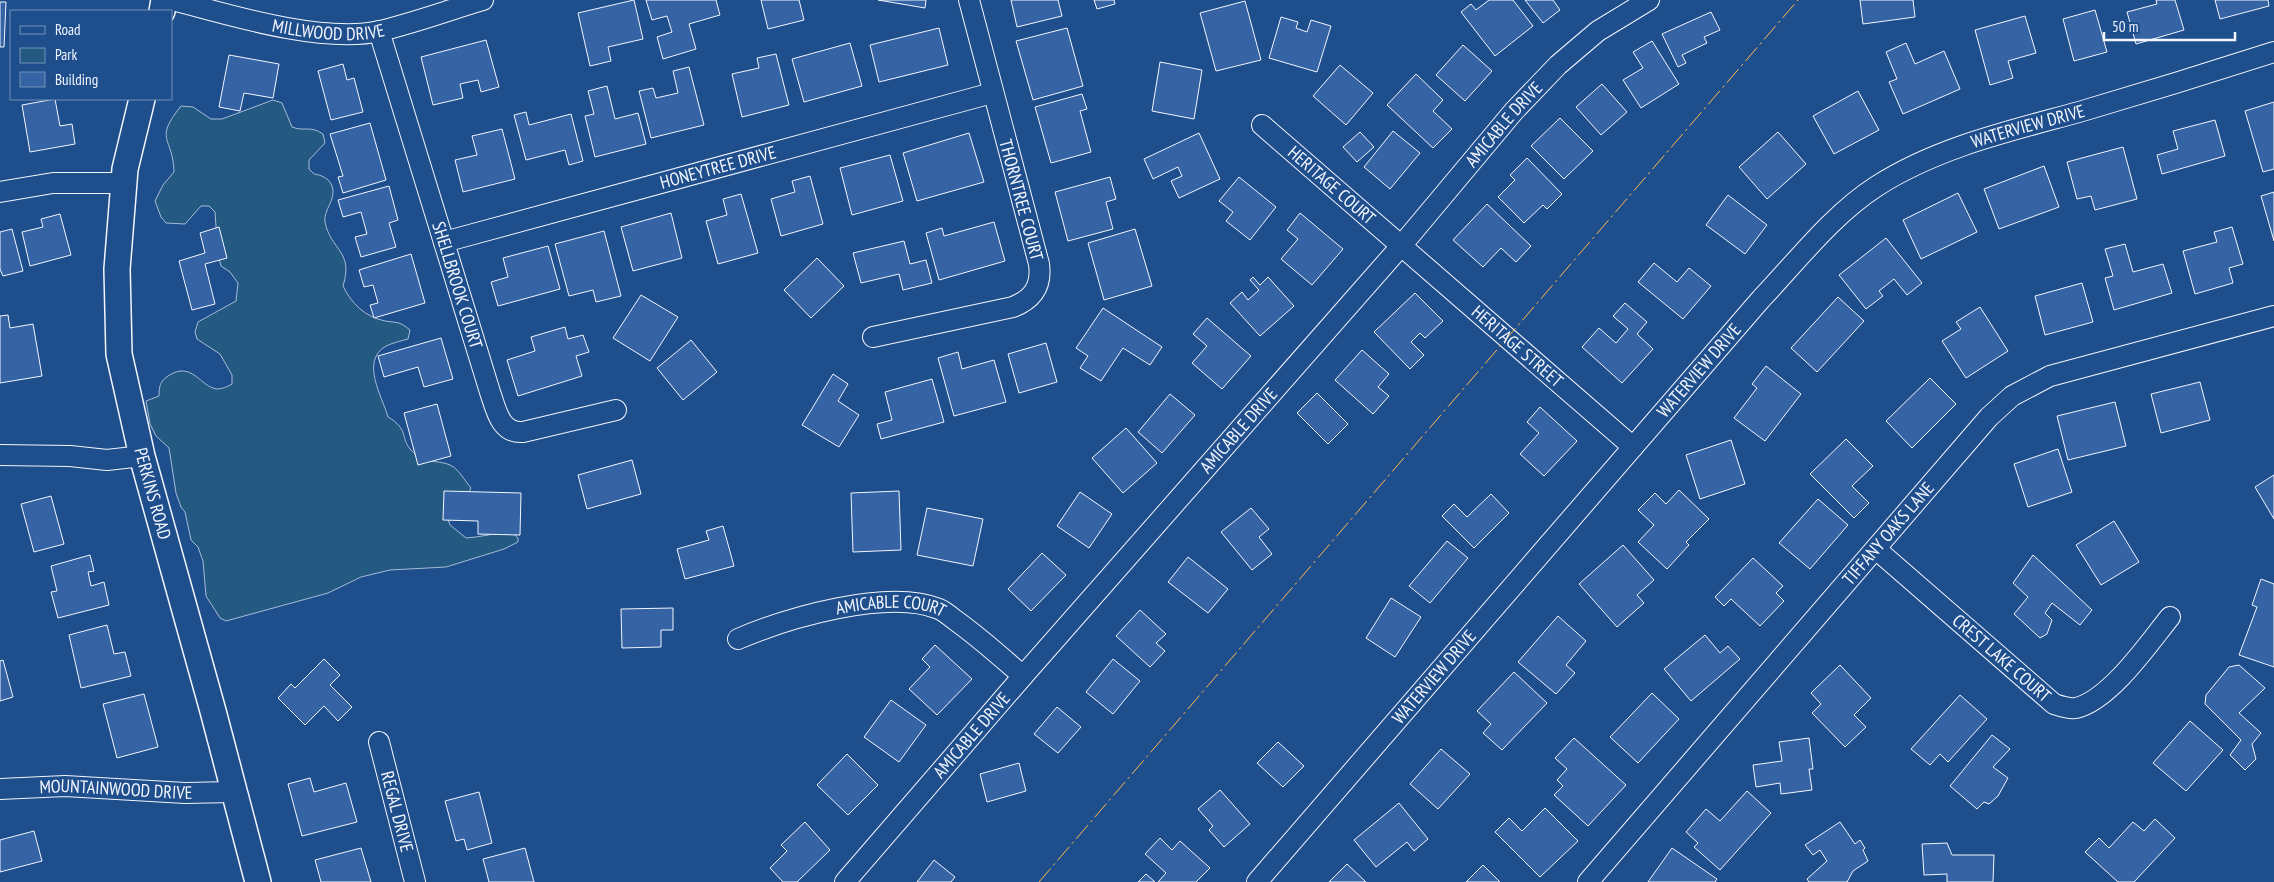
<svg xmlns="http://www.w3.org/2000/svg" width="2274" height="882" font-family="'PT Sans Narrow',sans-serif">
<rect width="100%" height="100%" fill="#1f4e8c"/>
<!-- green -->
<path fill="#245a82" stroke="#a8bbd7" d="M273 100 282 103 292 127C304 132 310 125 323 134L325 143 309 160V169L314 174C321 175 329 178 332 186 337 199 323 210 325 222 331 251 354 251 343 286 351 303 365 317 385 321 398 323 399 321 410 330L408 339C401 341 392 343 386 346 360 361 382 396 388 417 409 429 400 438 411 450 424 465 435 459 450 465 458 468 465 481 471 488L466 497 446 513 450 525 466 538C482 537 497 532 513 533L518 538V542L504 549 446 567 390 570 361 577 328 593 226 621 220 618 206 596 203 561 198 547 191 540 185 512 181 507 176 493 169 448 156 436 150 424 146 401 159 396C159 387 160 381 168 376 192 360 200 387 217 389 222 389 227 387 232 384V375L220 354 197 339 195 332 198 322 236 301 238 283 230 272 221 266 218 255 215 212 209 206H201L185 224 166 223 161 217 155 201 163 185 174 172C173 136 153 141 181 106L193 107 211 119H222Z"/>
<!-- building -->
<path fill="#3563a3" stroke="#f2f6ff" d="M634 0 643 39 608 47 611 61 590 66 578 13Z
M646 0H716L720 15 689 24 696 49 663 59 657 37 672 32 667 16 652 20Z
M761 0H799L804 20 768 29Z
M878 0H926L925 8Z
M1011 0H1058L1062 16 1017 27Z
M1094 0H1114L1115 4 1097 9Z
M1489 0H1513L1533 26 1495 56 1461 12 1471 4 1476 10Z
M1525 0H1553L1560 10 1543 23Z
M1860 0H1913L1915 17 1863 24Z
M2156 0H2175L2184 30 2136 44 2127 12 2157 4Z
M2215 0H2268L2269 6 2220 19Z
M1245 1 1261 60 1216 71 1200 13Z
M0 2H6L4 47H0Z
M2095 10 2107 52 2074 61 2063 19Z
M1711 12 1720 30 1704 37 1707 43 1682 55 1686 63 1678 67 1662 34Z
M2025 16 2036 53 2008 61 2013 78 1990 85 1975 30Z
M1281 17 1298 22 1296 28 1307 32 1311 20 1331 26 1317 72 1269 58Z
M939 28 948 65 879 82 870 45Z
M1067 28 1083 86 1033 100 1016 41Z
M486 40 499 87 481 92 478 80 460 84 463 98 433 105 421 57Z
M1652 41 1679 84 1641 108 1623 80 1643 68 1633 52Z
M850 43 862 86 804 102 792 59Z
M1906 43 1915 64 1944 51 1960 89 1903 114 1889 82 1897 79 1886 52Z
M1463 45 1492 71 1465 101 1436 75Z
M776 54 789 105 742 117 732 74 759 68 757 58Z
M229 55 279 64 273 98 244 93 240 111 219 107Z
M1160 62 1202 70 1194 119 1152 111Z
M343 64 347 80 354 78 363 112 331 120 318 71Z
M1340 65 1373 93 1346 125 1313 96Z
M689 67 704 125 651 138 639 91 653 88 656 98 678 93 673 71Z
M1416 74 1443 100 1433 111 1452 129 1433 148 1387 105Z
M1602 84 1627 112 1601 135 1576 107Z
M607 86 615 119 638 113 646 144 595 157 585 116 594 114 588 91Z
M1858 91 1879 130 1834 154 1813 116Z
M1082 94 1087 109 1080 111 1091 152 1051 163 1035 107Z
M55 99 60 126 72 124 75 144 30 152 22 105Z
M2274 102V169L2263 172 2245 111Z
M526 112 529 125 571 114 583 161 569 165 565 150 526 160 514 115Z
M1560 118 1593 151 1564 179 1531 146Z
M2215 120 2225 156 2162 174 2157 155 2178 149 2173 131Z
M370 123 386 180 343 193 338 177 343 176 330 134Z
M502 129 515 179 463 192 455 160 477 155 472 136Z
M1393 131 1420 153 1390 189 1364 167Z
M1360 132 1374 147 1357 162 1343 147Z
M1778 132 1806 164 1767 199 1739 167Z
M969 133 984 182 917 201 903 153Z
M1199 133 1220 179 1179 198 1171 181 1182 176 1178 167 1153 179 1144 159Z
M2123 147 2137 199 2095 210 2091 196 2077 199 2067 162Z
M890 155 903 201 852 215 840 168Z
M1527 158 1562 194 1547 209 1543 205 1524 223 1498 197 1515 180 1510 175Z
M2044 166 2059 207 1999 229 1984 189Z
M810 176 823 224 781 236 771 199 795 192 792 181Z
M1110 177 1116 199 1106 202 1113 229 1068 241 1055 192Z
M1239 177 1276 207 1250 240 1226 221 1233 212 1219 201Z
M389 186 398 220 389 223 396 247 361 257 355 237 367 234 361 212 343 217 338 200Z
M2274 192V241L2261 196Z
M1958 193 1977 232 1921 259 1903 220Z
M741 194 758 253 718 264 706 221 727 215 723 199Z
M1728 195 1767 225 1745 254 1706 225Z
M1487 204 1531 246 1516 262 1501 248 1483 267 1453 240Z
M671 213 682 258 633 271 621 227Z
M1300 213 1343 249 1312 285 1281 259 1298 239 1287 230Z
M60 214 71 255 30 266 22 232 43 227 41 219Z
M994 222 1005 261 939 280 926 233 942 228 944 236Z
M219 227 227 258 205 264 215 304 192 310 179 261 205 253 200 233Z
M2232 227 2243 264 2229 268 2233 283 2195 294 2183 251 2217 242 2214 232Z
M12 229 23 271 3 276 0 269V232Z
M1135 229 1152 286 1104 300 1088 243Z
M604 231 621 296 596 302 593 290 569 296 555 244Z
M1886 238 1922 283 1907 295 1894 279 1879 291 1883 296 1866 309 1839 275Z
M904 241 910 264 926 260 932 283 903 290 899 274 861 283 853 253Z
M2125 244 2133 272 2163 264 2172 293 2114 310 2105 278 2113 276 2105 249Z
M548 246 560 289 498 306 491 282 508 277 503 258Z
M411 254 425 303 374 318 370 305 378 303 373 285 364 287 359 270Z
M817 258 844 286 811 318 784 290Z
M1654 263 1677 282 1689 268 1711 286 1683 319 1638 282Z
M1253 277 1260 285 1268 277 1294 306 1260 336 1230 303 1242 292 1248 300 1259 290 1250 280Z
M2082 283 2093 322 2045 335 2035 296Z
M1415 293 1443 321 1425 338 1420 333 1411 342 1424 355 1410 369 1374 332Z
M641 295 678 317 650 361 613 338Z
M1838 297 1864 321 1817 372 1791 348Z
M1625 303 1647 322 1637 334 1653 349 1622 383 1582 347 1599 328 1616 343 1628 329 1613 316Z
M1980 307 2008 351 1966 378 1942 341 1961 329 1956 322Z
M1103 308 1162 347 1150 365 1123 348 1101 381 1080 368 1088 356 1076 348Z
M8 315 10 328 33 324 42 376 0 383V316Z
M1207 318 1251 356 1222 389 1192 363 1207 346 1193 334Z
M565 327 568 339 583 335 589 352 576 356 582 376 518 396 507 360 535 351 531 337Z
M441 338 453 379 424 387 418 367 384 377 378 356Z
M691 340 717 372 683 400 657 368Z
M1046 343 1057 382 1019 393 1008 354Z
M1362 350 1389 374 1378 387 1389 396 1373 414 1335 380Z
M958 352 962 369 994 360 1006 402 954 416 938 358Z
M1766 366 1801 394 1765 441 1734 418 1757 388 1752 384Z
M833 374 848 384 838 401 859 415 839 447 802 425Z
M1930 378 1956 404 1912 448 1886 421Z
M932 379 944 422 881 439 877 424 892 420 885 392Z
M2200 382 2210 420 2161 433 2151 394Z
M1317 393 1348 424 1328 444 1297 413Z
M1170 394 1195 415 1162 453 1138 432Z
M2115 402 2126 446 2068 460 2057 416Z
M437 404 451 456 418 465 404 413Z
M1540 407 1577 441 1544 476 1520 454 1539 433 1527 422Z
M1126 428 1157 463 1123 493 1092 458Z
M1846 439 1873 466 1852 486 1869 503 1854 518 1810 474Z
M1731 440 1745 484 1700 499 1686 455Z
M2058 449 2072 492 2028 507 2014 464Z
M632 460 641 494 587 509 578 475Z
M2274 475V519L2255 487Z
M1679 490 1709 519 1686 542 1689 545 1667 569 1638 542 1654 525 1638 510 1655 493 1666 504Z
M444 491 521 493 520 535 478 534V521L443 520Z
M899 491 901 550 853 552 851 493Z
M1080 492 1112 514 1089 548 1057 526Z
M1491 494 1509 513 1474 548 1442 516 1454 504 1467 517Z
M51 496 64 544 34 552 21 504Z
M1818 499 1848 525 1810 569 1779 543Z
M927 508 983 519 973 566 917 555Z
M1251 508 1269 529 1259 537 1272 554 1252 570 1221 532Z
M2114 521 2139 562 2101 585 2076 545Z
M723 526 734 566 685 579 677 549 709 540 706 531Z
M1447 541 1468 558 1430 603 1409 586Z
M1623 545 1654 580 1637 595 1644 603 1617 627 1579 584Z
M1042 553 1066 575 1031 611 1008 589Z
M90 555 94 571 88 572 91 586 104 582 109 605 58 618 51 592 57 591 51 566Z
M2033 555 2092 610 2080 625 2052 603 2045 613 2052 620 2047 634 2040 638 2014 614 2028 597 2013 583Z
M1188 557 1228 589 1208 613 1168 582Z
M1753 558 1783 586 1776 593 1784 601 1760 626 1731 599 1724 606 1715 597Z
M2261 579 2274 584V667L2239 655 2257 607 2252 605Z
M1391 598 1421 617 1395 657 1366 638Z
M673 608V630H661V647L622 648 621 609Z
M1140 610 1166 634 1156 643 1165 651 1150 667 1116 636Z
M1558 616 1586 641 1566 665 1575 673 1556 694 1518 662Z
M107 625 114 654 125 652 131 676 81 688 69 635Z
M1705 635 1720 653 1728 646 1740 659 1691 701 1664 669Z
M935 645 972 679 937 715 909 689 930 667 922 659Z
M324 659 340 675 330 685 352 707 338 721 324 706 305 725 278 698 291 684 295 688Z
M1113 659 1140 681 1113 714 1086 692Z
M3 660 13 697 0 701V661Z
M1840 665 1871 698 1854 715 1866 727 1845 747 1812 713 1821 704 1811 693Z
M2239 665 2265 688 2239 713 2261 733 2252 744 2256 759 2245 770 2230 755 2241 740 2205 704 2206 695 2229 667Z
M1514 672 1547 703 1502 750 1483 733 1491 724 1477 711Z
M1652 693 1679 719 1638 763 1610 737Z
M144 694 158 747 117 758 103 704Z
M1960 695 1987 719 1948 762 1940 754 1930 765 1911 749Z
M891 700 926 725 899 762 864 737Z
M1057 707 1081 727 1058 753 1034 734Z
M2190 721 2223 750 2186 791 2153 763Z
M1992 735 2010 749 1993 767 2008 778 1998 796 1989 804 1984 802 1977 809 1950 786Z
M1574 738 1626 785 1588 826 1554 795 1563 786 1557 780 1567 769 1555 758Z
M1809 738 1813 769H1809L1812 790 1781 794 1780 783 1756 787 1753 765 1782 761 1779 742Z
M1278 742 1304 766 1283 787 1257 763Z
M1441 749 1470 774 1438 809 1410 784Z
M847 754 878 785 848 815 817 785Z
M1019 763 1026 791 987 802 980 774Z
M310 778 314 792 346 783 357 822 302 836 288 784Z
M1220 790 1250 824 1224 847 1209 830 1213 826 1198 809Z
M1747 791 1771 813 1720 870 1694 847 1698 843 1686 832 1706 809 1720 821Z
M479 792 492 843 467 850 464 839 456 841 445 801Z
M1399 803 1428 839 1414 851 1407 842 1376 867 1354 840Z
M1545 808 1578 841 1540 877 1495 832 1509 818 1522 831Z
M2155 819 2175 838 2134 882H2118L2085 852 2099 838 2109 848 2133 822 2144 831Z
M805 822 830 850 797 882H783L770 868 787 851 781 845Z
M1840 822 1855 844 1860 840 1865 848 1863 850 1868 861 1853 871 1847 882H1809L1807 879 1827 861 1820 850 1813 855 1805 845Z
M34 831 42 861 0 872V840Z
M1160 838 1172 850 1180 841 1210 868 1196 882H1158L1166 873 1145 854Z
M1947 843 1952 855H1994L1993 882H1947V874L1924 875 1922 844Z
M361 848 371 882H321L315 860Z
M525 848 534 882H489L483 859Z
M1672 848 1717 879 1715 882H1648Z
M934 860 955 877 951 882H917Z
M1347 864 1366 882H1329Z
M1483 865 1500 882H1466Z
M1146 874 1155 882H1138Z"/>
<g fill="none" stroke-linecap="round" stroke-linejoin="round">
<defs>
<g id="minor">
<path id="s1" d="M173 0C229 15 323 44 380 31 414 23 449 10 483 0"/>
<path id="s2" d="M379 31 490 392C496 409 500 434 523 432L616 410"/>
<path id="s3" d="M1262 125 1633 447"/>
<path d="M0 192 53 183H124"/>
<path id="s4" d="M444 242 992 93"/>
<path d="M873 337 1013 307C1033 299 1042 286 1039 264L969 0"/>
<path d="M0 455 70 456 107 460 142 456"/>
<path id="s5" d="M1877 550 2054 704C2060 706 2070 709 2076 708 2110 700 2149 643 2170 617"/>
<path id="s6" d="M738 639C787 618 888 588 939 609 944 611 950 616 955 620 979 637 1001 657 1023 676"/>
<path id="s7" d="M379 742 415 882"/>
<path id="s8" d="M0 789 65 786 185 793 233 792"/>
<path id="s9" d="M845 882 1023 676 1401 246 1514 111 1558 65 1598 31 1649 0"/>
<path id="s10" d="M1257 882 1761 299C1798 260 1832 215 1877 186 1938 147 2010 131 2079 112 2144 93 2209 73 2274 52"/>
<path id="s11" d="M1588 882 1989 417 2012 396 2050 376 2274 316"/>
</g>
<g id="major">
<path d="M162 11 164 0"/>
<path id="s12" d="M142 99 125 169 117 269 119 354 142 456 213 711 258 882"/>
</g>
</defs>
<!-- minor casing -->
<use href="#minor" stroke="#f2f6ff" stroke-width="22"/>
<!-- major casing -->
<use href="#major" stroke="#f2f6ff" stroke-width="28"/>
<!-- minor -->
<use href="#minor" stroke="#1f4e8c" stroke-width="20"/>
<!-- major -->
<use href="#major" stroke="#1f4e8c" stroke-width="25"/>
<!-- power -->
<path stroke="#ffb74d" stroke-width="1" stroke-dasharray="18 4 2.5 4" stroke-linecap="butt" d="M1039 882 1798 0"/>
</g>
<g text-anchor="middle" stroke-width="4" stroke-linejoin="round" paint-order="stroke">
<!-- street labels -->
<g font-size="18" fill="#f2f6ff" stroke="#1f4e8c">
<text dy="6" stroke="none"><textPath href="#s1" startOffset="159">MILLWOOD DRIVE</textPath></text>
<text dy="6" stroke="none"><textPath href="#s9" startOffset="1004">AMICABLE DRIVE</textPath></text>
<text dy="6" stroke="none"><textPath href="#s10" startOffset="1096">WATERVIEW DRIVE</textPath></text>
<text dy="6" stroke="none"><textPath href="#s4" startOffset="284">HONEYTREE DRIVE</textPath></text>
<text dy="6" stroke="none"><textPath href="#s3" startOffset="92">HERITAGE COURT</textPath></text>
<text transform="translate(1021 200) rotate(75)" y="6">THORNTREE COURT</text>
<text dy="6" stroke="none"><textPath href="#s2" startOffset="266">SHELLBROOK COURT</textPath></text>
<text dy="6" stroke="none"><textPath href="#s3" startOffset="338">HERITAGE STREET</textPath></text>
<text dy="6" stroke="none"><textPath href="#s10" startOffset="676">WATERVIEW DRIVE</textPath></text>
<text dy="6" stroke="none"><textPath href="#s9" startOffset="599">AMICABLE DRIVE</textPath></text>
<text dy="6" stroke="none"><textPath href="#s12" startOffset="401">PERKINS ROAD</textPath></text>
<text dy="6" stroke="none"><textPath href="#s11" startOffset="460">TIFFANY OAKS LANE</textPath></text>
<text dy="6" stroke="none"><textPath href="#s6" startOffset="158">AMICABLE COURT</textPath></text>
<text dy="6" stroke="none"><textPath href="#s5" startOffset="165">CREST LAKE COURT</textPath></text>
<text dy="6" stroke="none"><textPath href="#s10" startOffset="271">WATERVIEW DRIVE</textPath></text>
<text dy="6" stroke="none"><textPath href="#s9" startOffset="194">AMICABLE DRIVE</textPath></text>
<text dy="6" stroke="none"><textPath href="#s8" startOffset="116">MOUNTAINWOOD DRIVE</textPath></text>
<text dy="6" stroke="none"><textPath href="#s7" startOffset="72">REGAL DRIVE</textPath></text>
</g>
</g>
<!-- legend -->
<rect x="10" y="10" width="162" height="90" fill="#1f4e8c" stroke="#7391ba"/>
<rect x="20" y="26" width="25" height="8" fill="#1f4e8c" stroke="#7391ba"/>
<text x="55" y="35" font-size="15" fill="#f2f6ff">Road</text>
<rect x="20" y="48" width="25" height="15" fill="#245a82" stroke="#7391ba"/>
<text x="55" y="60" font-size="15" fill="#f2f6ff">Park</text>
<rect x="20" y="72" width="25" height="15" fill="#3563a3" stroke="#7391ba"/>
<text x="55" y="85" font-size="15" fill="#f2f6ff">Building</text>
<!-- scale -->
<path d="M2104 32v8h131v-8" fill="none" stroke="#f2f6ff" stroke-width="2.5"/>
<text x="2112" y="32" font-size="15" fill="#f2f6ff" stroke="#1f4e8c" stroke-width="4" paint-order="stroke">50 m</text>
</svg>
